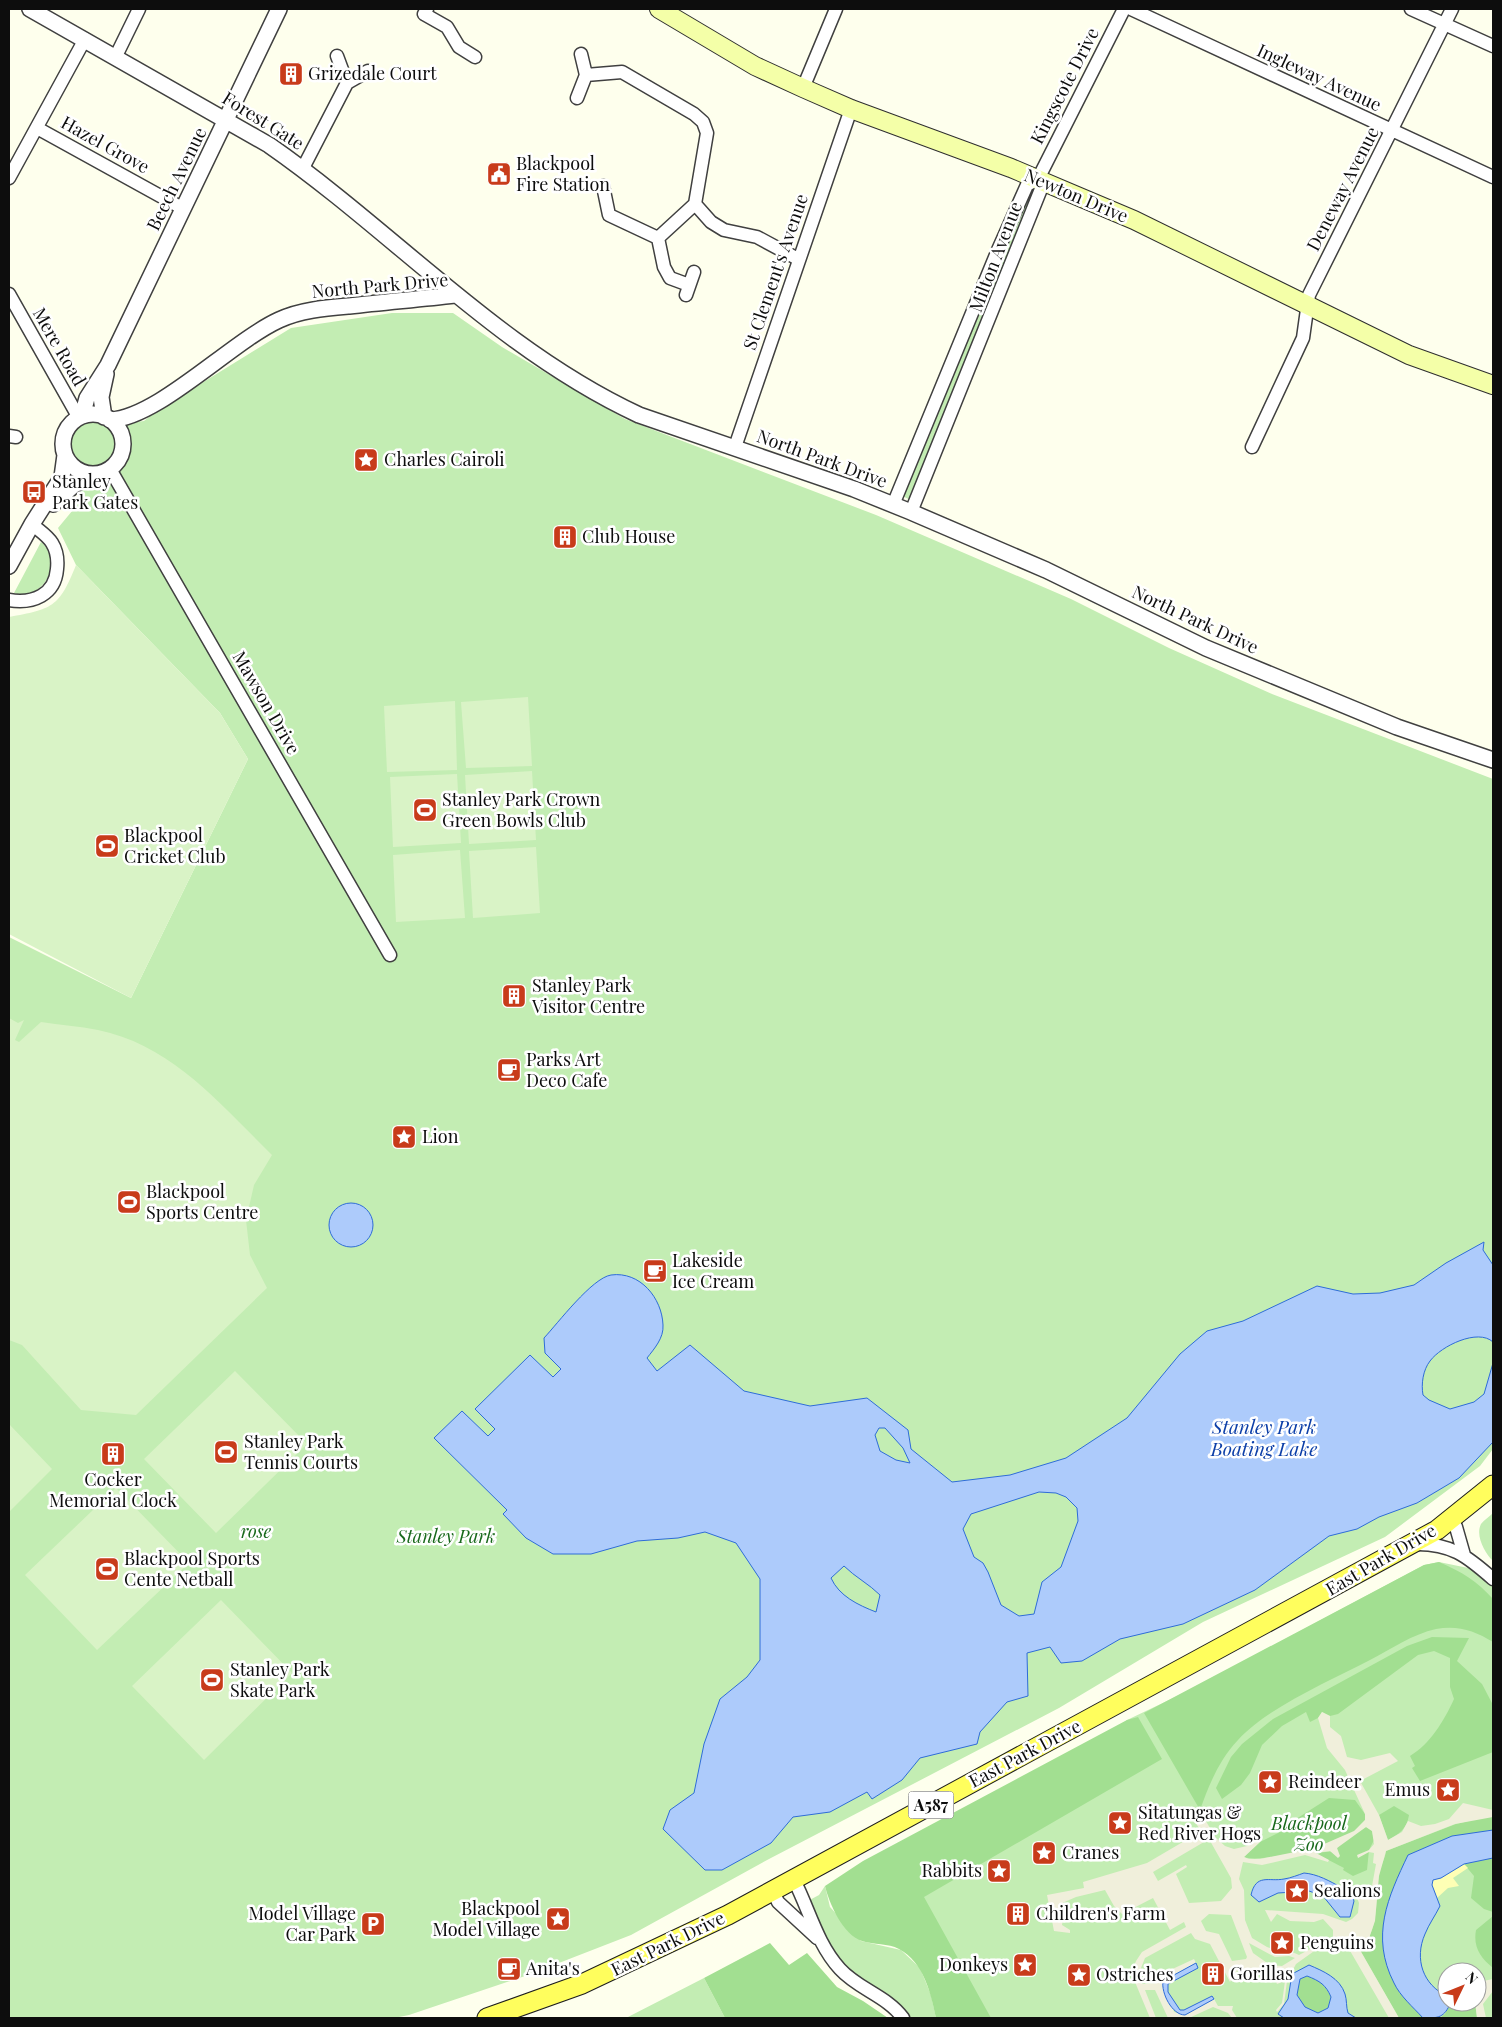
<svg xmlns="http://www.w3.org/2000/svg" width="1502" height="2027" font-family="'Playfair Display',serif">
<rect width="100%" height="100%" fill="#feffed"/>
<!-- green -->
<path fill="#c3edb3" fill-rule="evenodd" d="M1021 191 1038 198 915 502 898 494Z
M392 313H453L502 347 625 419 876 515 1071 599 1169 648 1272 694 1493 779V1449L1480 1466 1385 1537 1203 1622 1059 1708 769 1859 631 1935 528 1975 409 2015 394 2018H9V937L131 998 248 759 220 713 76 565 58 528 82 499 75 490 119 469 124 454 121 424 144 421 155 412 291 328Z
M67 445a25 25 0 1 1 50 0a25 25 0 1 1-50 0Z
M41 542C65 560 43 603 14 593Z
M1493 1513V1561C1485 1553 1475 1536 1481 1524 1484 1520 1490 1516 1493 1513Z
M1439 1562 1473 1569 1493 1579V2018H990L913 1893 1127 1720 1188 1691 1424 1565ZM1447 1972H1477V2002H1447Z
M825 1886 830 1907 861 1941 901 1950 920 1968 931 1995 936 2018H903L839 1968 804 1903 819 1895Z
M704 1978 725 2018H626Z"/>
<!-- forest -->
<path fill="#a2df91" d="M1439 1562C1462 1572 1477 1581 1493 1599V1642C1475 1631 1458 1625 1436 1629 1413 1634 1391 1649 1370 1660 1330 1681 1268 1707 1238 1740 1219 1760 1209 1785 1200 1810L1144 1713 1424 1565Z
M1432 1637 1469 1638 1457 1661 1482 1684 1493 1705V1752L1420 1781 1412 1768 1415 1766 1410 1756C1430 1744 1444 1721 1454 1699L1450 1687V1658L1434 1651 1418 1655 1338 1714 1330 1716 1322 1712 1318 1718 1310 1722 1306 1712 1282 1726 1262 1745 1250 1773 1241 1785 1222 1799 1216 1788 1231 1757 1242 1744 1273 1719 1407 1646Z
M1138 1717 1162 1759 924 1897 991 2018H936C931 1994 924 1962 899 1949 888 1943 874 1945 862 1941 843 1935 829 1903 825 1886L863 1861 1127 1720Z
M1329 1798 1355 1800 1365 1814V1820C1361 1824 1358 1828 1354 1832 1340 1844 1261 1864 1244 1857L1260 1842 1292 1826 1296 1819Z
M1394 1806 1409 1815C1407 1829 1399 1834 1388 1840L1379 1815Z
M1485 1817H1493V1830L1452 1836 1408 1855V2002L1423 2018H1399L1360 1950C1380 1930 1375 1900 1379 1873 1381 1865 1385 1859 1386 1851L1456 1824Z
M1366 1827 1372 1831 1374 1840 1369 1850 1367 1870 1353 1876 1343 1870 1344 1868 1315 1853 1336 1851C1340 1840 1356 1834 1366 1827Z
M1493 1858V1912L1484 1909 1471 1898 1474 1876 1464 1864Z
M1493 1916V1968C1480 1957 1473 1947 1476 1930Z
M770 1943 789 1965 807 1953 837 1987 863 2001 888 2018H725L704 1978Z
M1307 1976C1320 1980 1326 1985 1331 1998L1328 2008 1318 2013 1305 2007 1297 1995 1300 1979Z
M1451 2002H1475L1477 2018H1440L1445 2014Z"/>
<!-- sand -->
<path fill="#feffb5" d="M1464 1864 1468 1868 1453 1878 1459 1886 1448 1888 1437 1898 1432 1885 1433 1879 1441 1878Z"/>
<!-- pitch -->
<path fill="#d9f3c6" d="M76 565 220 713 248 759 131 998 9 934V617C52 609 59 608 76 565Z
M528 697 532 766 466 768 461 702Z
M455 701 457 770 387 772 384 706Z
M532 771 536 840 469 844 465 775Z
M457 774 461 843 393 847 390 777Z
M536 847 540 913 473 918 469 851Z
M460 850 465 918 396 922 393 855Z
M9 1018 18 1023 24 1020 15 1040 19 1042 41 1022C60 1025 79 1026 98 1030 172 1045 221 1105 272 1155L254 1185 246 1220 250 1255 267 1288 136 1415 81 1410 22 1345 9 1340Z
M235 1371 307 1444 216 1533 144 1459Z
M9 1424 52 1469 9 1512Z
M116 1488 189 1563 97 1650 25 1575Z
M221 1600 292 1673 204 1760 132 1686Z"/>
<!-- plaza -->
<path fill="#f0efdb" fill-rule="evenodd" d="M1322 1712 1330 1716V1727L1341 1736 1347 1757 1361 1760 1390 1753 1398 1761 1360 1781 1379 1815 1388 1840 1402 1832 1408 1821 1421 1826 1435 1824 1449 1819 1463 1803 1493 1810V1817L1455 1824 1386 1851 1379 1876 1375 1921 1368 1941 1360 1950 1399 2018H1389L1349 1949 1337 1943 1317 1949 1296 1964 1287 1981 1284 2004 1277 2012 1276 2010 1282 2003 1285 1981 1277 1984 1273 1976 1237 1971 1230 1982 1210 1944 1195 1939 1191 1933 1145 1958 1139 1973 1142 1984 1157 1983 1166 1972 1194 1959 1196 1963 1163 1981 1174 2012 1185 2015 1214 1999 1218 2006H1233L1232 2010 1237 2018H1232L1228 2013 1213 2007 1189 2018H1168L1155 1990H1145L1156 2018H1150L1135 1982 1132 1971 1136 1961 1142 1952 1186 1927 1184 1922 1170 1930 1153 1898 1122 1914 1114 1906 1105 1890 1076 1897 1060 1904 1064 1914 1062 1925 1070 1930V1933L1054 1931 1047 1895 1084 1888 1083 1882 1147 1863 1193 1836 1199 1828 1195 1822 1201 1813 1216 1838 1225 1846 1234 1849 1247 1846 1257 1838 1260 1842 1244 1857 1249 1859H1260L1315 1848 1354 1831 1365 1820V1814L1345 1770 1327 1748 1318 1718ZM1366 1827 1372 1831 1374 1844 1369 1850 1357 1855 1358 1858 1369 1852 1374 1853 1373 1863 1376 1864 1372 1886 1369 1891 1366 1892 1364 1888 1355 1892 1359 1903 1358 1913 1352 1919 1346 1922 1323 1914 1265 1910 1271 1922 1277 1914 1290 1921 1314 1922 1323 1919 1333 1930V1937L1299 1955 1290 1951 1282 1952 1267 1947 1252 1938 1245 1920 1244 1890 1239 1879 1243 1862 1262 1865 1305 1855 1328 1862 1329 1860 1316 1853 1330 1851 1338 1858 1340 1856 1337 1848ZM1209 1839 1231 1878 1232 1888 1221 1901 1189 1903 1176 1874 1187 1867 1186 1865 1158 1881 1153 1872ZM1209 1914 1231 1915 1247 1957 1246 1959 1232 1961 1219 1934 1206 1931 1201 1921ZM1249 1943 1275 1957 1289 1956 1295 1958 1282 1966 1270 1965 1253 1953Z
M1493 1979V1991L1483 2004 1486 2018H1477L1475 2002H1477V1990L1484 1989 1483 1981Z"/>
<!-- water -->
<path fill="#adcbfb" stroke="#2e6cd8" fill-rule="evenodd" d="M329 1225a22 22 0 1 1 44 0a22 22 0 1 1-44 0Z
M1484 1242 1483 1250 1493 1265V1342C1478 1328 1441 1346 1430 1361 1423 1370 1421 1384 1423 1395L1429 1400 1450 1409 1474 1402 1484 1394 1493 1363V1442L1459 1478 1417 1503 1379 1517 1357 1529 1329 1536 1255 1590 1183 1624 1120 1639 1082 1661 1061 1663 1050 1647 1027 1653 1028 1696 1007 1702 980 1732 977 1744 920 1758 902 1780 872 1799 867 1792 830 1812 793 1817 771 1843 722 1870H705L663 1829 670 1810 694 1793 704 1744 720 1699 747 1677 760 1660V1579L736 1543 705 1532 678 1538 637 1541 591 1554H553L526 1538 503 1514 507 1510 434 1438 462 1411 488 1436 495 1429 475 1409 530 1355 553 1377 561 1369 545 1353 544 1338C558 1323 592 1278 611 1275 640 1271 662 1298 663 1325 664 1338 654 1349 647 1358L657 1371 690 1345 744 1391 810 1406 867 1398 908 1430 911 1449 952 1482 1010 1475 1066 1458 1127 1418 1180 1354 1207 1331 1243 1321 1317 1286 1353 1294 1380 1293 1414 1285 1446 1263ZM879 1428H885L903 1448 910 1463 896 1460 880 1451 875 1435ZM1039 1492 1056 1493 1066 1497 1077 1508 1078 1521 1061 1567 1042 1582 1034 1614 1019 1616 1001 1605 988 1572 983 1563 974 1557 963 1529 971 1514ZM844 1566C855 1577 869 1584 880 1595L876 1612C858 1605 839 1596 831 1578Z
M1493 1830V1858L1464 1864 1441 1878 1433 1880 1432 1885 1440 1906C1435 1916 1429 1924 1425 1934 1414 1959 1423 1985 1447 1996V2002H1451C1444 2018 1439 2018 1423 2018 1413 2007 1400 1996 1394 1983 1370 1936 1388 1897 1408 1855L1452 1836Z
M1304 1873C1317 1874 1330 1881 1342 1888V1893L1344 1894H1351L1354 1901 1350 1917H1340L1323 1896 1309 1891 1278 1893 1259 1902 1251 1895C1256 1873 1269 1882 1284 1879 1291 1878 1298 1875 1304 1873Z
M1196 1963 1198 1968 1168 1984V1992L1180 2010H1184L1212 1996 1214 1999 1185 2015C1172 2015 1161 1993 1163 1981Z
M1309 1965C1323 1971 1340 1978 1345 1994 1347 2000 1346 2007 1348 2013L1356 2018H1284L1278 2014 1288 1999 1292 1974ZM1307 1976C1320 1981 1326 1985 1331 1997L1328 2008 1318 2013 1305 2007 1297 1995 1300 1979Z"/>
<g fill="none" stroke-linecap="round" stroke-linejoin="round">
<defs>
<path id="minor" d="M427 9 424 14 447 27 459 47 475 57
M1131 9 1493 177
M1411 9 1493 46
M116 56 139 9
M337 56 347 83
M586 75 622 72 694 114 703 122 707 133 695 204 711 222 724 230 757 237 798 259
M803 88 836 9
M577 98 586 75 581 54
M37 128 182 208
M303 168 347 83 368 71
M9 178 85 39
M1038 179 1124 9
M603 186 609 215 658 238 695 204
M658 238 664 267 670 278 689 285
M9 294 79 418
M686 295 694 272
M9 436 16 437
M735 447 851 109
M1252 447 1303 338 1309 295 1452 9
M110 469 390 955
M893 505 998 250 1027 185 1038 179
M911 512 1041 189 1038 179
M9 600C33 604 55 595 57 569 58 560 57 551 52 543 47 535 38 530 32 524
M1451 1518 1456 1527 1464 1555
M1414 1544C1451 1543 1467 1556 1493 1579
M794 1880C809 1909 817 1944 840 1969 858 1989 887 1996 903 2018
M773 1891 778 1902 817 1938"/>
<path id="tertiary" d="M30 9 269 145C394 232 499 350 639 415L854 489 911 512 1046 570 1206 648 1397 727 1493 760
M63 444a30 30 0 1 1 60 0a30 30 0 1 1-60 0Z
M82 416 87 398 108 365 279 9
M104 417 101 397 106 374
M110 420C158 418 231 342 279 320 300 310 325 308 349 306 384 302 420 299 455 295
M53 504 74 485 92 474
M9 566 32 524 62 477 65 455"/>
<path id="secondary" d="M659 9 755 66 803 88 851 109 1011 168 1070 193 1134 220 1409 355 1493 385"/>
<path id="primary" d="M487 2018 582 1984 728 1915 1437 1530 1493 1485"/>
</defs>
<!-- minor casing -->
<use href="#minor" stroke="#404040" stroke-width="15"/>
<!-- tertiary casing -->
<use href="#tertiary" stroke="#404040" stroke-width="18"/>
<!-- secondary casing -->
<use href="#secondary" stroke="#2f2f2f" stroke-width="20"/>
<!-- primary casing -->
<use href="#primary" stroke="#1e1e1e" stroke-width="21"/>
<!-- minor -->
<use href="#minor" stroke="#fff" stroke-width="12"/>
<!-- tertiary -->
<use href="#tertiary" stroke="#fff" stroke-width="15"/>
<!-- secondary -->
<use href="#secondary" stroke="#f4ffa8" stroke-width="18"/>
<!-- primary -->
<use href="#primary" stroke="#fffe5d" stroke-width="19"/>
</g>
<!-- icons -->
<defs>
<symbol id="building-square" viewBox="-11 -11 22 22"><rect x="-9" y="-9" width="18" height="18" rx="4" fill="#c83b1a" stroke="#fff"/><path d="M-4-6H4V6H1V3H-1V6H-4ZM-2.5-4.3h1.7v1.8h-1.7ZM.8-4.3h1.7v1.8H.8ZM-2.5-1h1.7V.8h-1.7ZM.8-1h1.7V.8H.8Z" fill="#fff"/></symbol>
<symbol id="civic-square" viewBox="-11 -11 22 22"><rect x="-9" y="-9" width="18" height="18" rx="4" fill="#c83b1a" stroke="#fff"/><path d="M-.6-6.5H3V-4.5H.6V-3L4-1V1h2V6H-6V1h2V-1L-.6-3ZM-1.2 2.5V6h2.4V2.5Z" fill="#fff"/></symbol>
<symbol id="sight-square" viewBox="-11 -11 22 22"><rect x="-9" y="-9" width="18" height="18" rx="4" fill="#c83b1a" stroke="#fff"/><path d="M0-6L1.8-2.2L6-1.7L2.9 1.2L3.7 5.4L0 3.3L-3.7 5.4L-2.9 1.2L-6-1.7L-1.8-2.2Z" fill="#fff"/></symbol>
<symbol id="bus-square" viewBox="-11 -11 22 22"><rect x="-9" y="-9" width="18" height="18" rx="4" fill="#c83b1a" stroke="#fff"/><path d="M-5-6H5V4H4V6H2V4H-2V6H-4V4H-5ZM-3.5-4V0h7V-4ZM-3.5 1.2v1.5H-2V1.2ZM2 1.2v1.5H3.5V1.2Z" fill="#fff"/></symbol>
<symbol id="stadium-square" viewBox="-11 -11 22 22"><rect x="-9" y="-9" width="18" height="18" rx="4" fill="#c83b1a" stroke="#fff"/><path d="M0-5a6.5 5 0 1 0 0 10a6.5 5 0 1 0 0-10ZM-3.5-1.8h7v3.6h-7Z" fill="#fff"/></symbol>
<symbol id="cafe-square" viewBox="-11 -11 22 22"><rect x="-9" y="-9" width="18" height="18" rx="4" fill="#c83b1a" stroke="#fff"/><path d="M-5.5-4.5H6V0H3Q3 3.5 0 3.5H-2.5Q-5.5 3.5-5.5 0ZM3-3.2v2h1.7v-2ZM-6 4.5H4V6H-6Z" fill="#fff"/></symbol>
<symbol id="parking-square" viewBox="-11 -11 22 22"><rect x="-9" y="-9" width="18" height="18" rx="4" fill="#c83b1a" stroke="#fff"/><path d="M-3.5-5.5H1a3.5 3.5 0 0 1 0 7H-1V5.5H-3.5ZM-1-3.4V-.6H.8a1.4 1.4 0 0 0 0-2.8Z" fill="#fff"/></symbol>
</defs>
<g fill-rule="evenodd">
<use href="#building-square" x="277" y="60" width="28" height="28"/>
<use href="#civic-square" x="485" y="160" width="28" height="28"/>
<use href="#sight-square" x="352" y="446" width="28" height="28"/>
<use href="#bus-square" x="20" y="478" width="28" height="28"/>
<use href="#building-square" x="551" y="523" width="28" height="28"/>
<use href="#stadium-square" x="411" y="796" width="28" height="28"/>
<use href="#stadium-square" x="93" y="832" width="28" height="28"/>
<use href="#building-square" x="500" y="982" width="28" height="28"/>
<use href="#cafe-square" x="495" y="1056" width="28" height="28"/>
<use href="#sight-square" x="390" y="1123" width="28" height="28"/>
<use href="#stadium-square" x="115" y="1188" width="28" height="28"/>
<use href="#cafe-square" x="641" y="1257" width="28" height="28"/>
<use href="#stadium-square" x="212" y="1438" width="28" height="28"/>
<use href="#building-square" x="99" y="1440" width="28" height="28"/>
<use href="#stadium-square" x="93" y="1555" width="28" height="28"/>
<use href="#stadium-square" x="198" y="1666" width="28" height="28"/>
<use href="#sight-square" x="1256" y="1768" width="28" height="28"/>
<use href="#sight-square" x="1434" y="1776" width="28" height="28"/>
<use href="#sight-square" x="1106" y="1809" width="28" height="28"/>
<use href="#sight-square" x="1030" y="1839" width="28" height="28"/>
<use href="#sight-square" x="985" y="1857" width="28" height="28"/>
<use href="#sight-square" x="1283" y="1877" width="28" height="28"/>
<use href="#building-square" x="1004" y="1900" width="28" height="28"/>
<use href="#sight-square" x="544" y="1905" width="28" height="28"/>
<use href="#parking-square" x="359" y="1910" width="28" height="28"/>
<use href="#sight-square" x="1268" y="1929" width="28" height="28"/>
<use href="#sight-square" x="1011" y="1951" width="28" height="28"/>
<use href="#cafe-square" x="495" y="1955" width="28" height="28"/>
<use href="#building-square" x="1199" y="1960" width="28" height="28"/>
<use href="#sight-square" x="1065" y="1961" width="28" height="28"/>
</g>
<g text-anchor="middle" stroke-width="5" stroke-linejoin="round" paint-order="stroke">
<!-- shield labels -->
<rect fill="#fff" stroke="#565656" stroke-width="1" x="908.5" y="1791.5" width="45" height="27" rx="4"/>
<g font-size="16" font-weight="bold" fill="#0d0d0d">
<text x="931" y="1811">A587</text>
</g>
<!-- poi labels -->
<g font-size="18" fill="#0d0d0d" stroke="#fff" text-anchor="start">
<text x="308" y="80">Grizedale Court</text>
<text x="516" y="170">Blackpool<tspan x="516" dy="21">Fire Station</tspan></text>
<text x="384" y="466">Charles Cairoli</text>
<text x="52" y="488">Stanley<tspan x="52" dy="21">Park Gates</tspan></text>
<text x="582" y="543">Club House</text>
<text x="442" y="806">Stanley Park Crown<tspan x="442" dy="21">Green Bowls Club</tspan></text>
<text x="124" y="842">Blackpool<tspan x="124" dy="21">Cricket Club</tspan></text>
<text x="532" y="992">Stanley Park<tspan x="532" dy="21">Visitor Centre</tspan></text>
<text x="526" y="1066">Parks Art<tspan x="526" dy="21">Deco Cafe</tspan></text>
<text x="422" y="1143">Lion</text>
<text x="146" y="1198">Blackpool<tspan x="146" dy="21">Sports Centre</tspan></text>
<text x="672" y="1267">Lakeside<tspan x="672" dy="21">Ice Cream</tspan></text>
<text x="244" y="1448">Stanley Park<tspan x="244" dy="21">Tennis Courts</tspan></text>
<text x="113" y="1486" text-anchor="middle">Cocker<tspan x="113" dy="21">Memorial Clock</tspan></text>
<text x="124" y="1565">Blackpool Sports<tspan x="124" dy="21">Cente Netball</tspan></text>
<text x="230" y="1676">Stanley Park<tspan x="230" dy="21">Skate Park</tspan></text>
<text x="1288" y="1788">Reindeer</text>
<text x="1430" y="1796" text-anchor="end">Emus</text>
<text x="1138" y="1819">Sitatungas &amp;<tspan x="1138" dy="21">Red River Hogs</tspan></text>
<text x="1062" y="1859">Cranes</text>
<text x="982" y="1877" text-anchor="end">Rabbits</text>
<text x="1314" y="1897">Sealions</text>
<text x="540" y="1915" text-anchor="end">Blackpool<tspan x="540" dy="21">Model Village</tspan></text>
<text x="356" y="1920" text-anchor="end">Model Village<tspan x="356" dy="21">Car Park</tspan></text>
<text x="1036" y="1920">Children's Farm</text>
<text x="1300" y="1949">Penguins</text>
<text x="1008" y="1971" text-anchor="end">Donkeys</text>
<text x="526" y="1975">Anita's</text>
<text x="1230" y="1980">Gorillas</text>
<text x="1096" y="1981">Ostriches</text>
</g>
<!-- street labels -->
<g font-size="18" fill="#0d0d0d" stroke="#fff">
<text transform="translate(1319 78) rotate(25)" y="6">Ingleway Avenue</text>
<text transform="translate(1065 86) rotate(-63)" y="6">Kingscote Drive</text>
<text transform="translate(263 121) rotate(32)" y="6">Forest Gate</text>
<text transform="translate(105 145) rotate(29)" y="6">Hazel Grove</text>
<text transform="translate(177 179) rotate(-64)" y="6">Beech Avenue</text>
<text transform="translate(1343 189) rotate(-63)" y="6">Deneway Avenue</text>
<text transform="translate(1076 196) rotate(23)" y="6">Newton Drive</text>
<text transform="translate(996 257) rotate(-69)" y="6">Milton Avenue</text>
<text transform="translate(776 272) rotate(-71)" y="6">St Clement's Avenue</text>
<text transform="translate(380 286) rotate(-5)" y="6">North Park Drive</text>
<text transform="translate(59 347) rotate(60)" y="6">Mere Road</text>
<text transform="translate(822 459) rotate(20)" y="6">North Park Drive</text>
<text transform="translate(1195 620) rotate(25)" y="6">North Park Drive</text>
<text transform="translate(266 703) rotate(60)" y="6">Mawson Drive</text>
<text transform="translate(1381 1560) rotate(-30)" y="6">East Park Drive</text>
<text transform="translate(1025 1754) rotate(-28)" y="6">East Park Drive</text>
<text transform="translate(668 1944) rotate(-26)" y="6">East Park Drive</text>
</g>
<!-- park labels -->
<g font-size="18" font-style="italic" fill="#18691b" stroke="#fff">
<text x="256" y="1538">rose</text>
<text x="446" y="1543">Stanley Park</text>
<text x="1309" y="1830">Blackpool<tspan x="1309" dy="21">Zoo</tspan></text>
</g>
<!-- water labels -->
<g font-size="19" font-style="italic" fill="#0d3fa8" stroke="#fff">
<text x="1264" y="1434">Stanley Park<tspan x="1264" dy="22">Boating Lake</tspan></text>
</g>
</g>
<!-- border -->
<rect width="1502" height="2027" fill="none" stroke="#0d0d0d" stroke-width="20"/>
<!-- north arrow -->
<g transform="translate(1462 1987) rotate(47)"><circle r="24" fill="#ffffff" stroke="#9e9e9e"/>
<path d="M0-4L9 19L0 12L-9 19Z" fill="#c83b1a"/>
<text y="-8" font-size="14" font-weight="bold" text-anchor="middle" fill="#0d0d0d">N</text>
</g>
</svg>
